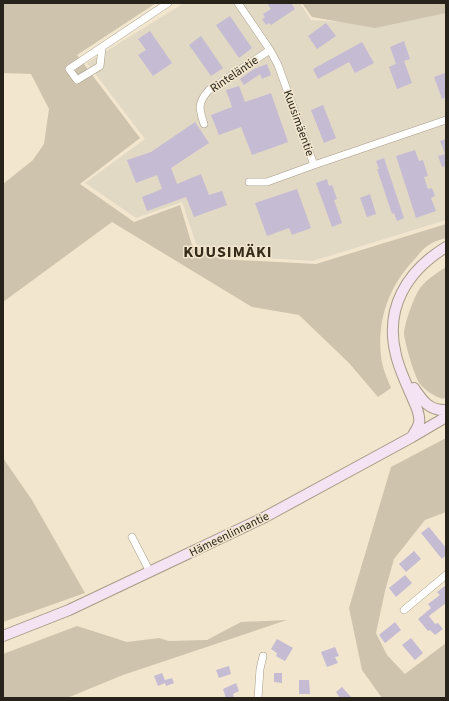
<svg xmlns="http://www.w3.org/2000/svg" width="449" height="701" font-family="'Source Sans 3',sans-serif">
<rect width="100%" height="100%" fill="#f2e6ce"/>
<!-- industrial -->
<path fill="#e2d9c5" d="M184 3H300L311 20 376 24 446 9V220L313 261 219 255 196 244 182 202 136 218 85 183 145 139 87 63Z"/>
<!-- green -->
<path fill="#cec3ac" d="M3 3H156L77 55 140 138 80 184 134 222 180 205 192 245 220 259 316 264 446 224V238C441 239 436 241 432 243 424 247 419 254 414 260 389 286 377 320 381 356 382 367 387 378 391 388L378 397 349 363 299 315 252 307 112 222 3 302V184L33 160 44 144 49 109 31 74 3 73Z
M302 3H446V13L375 28 312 17Z
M446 267V397L443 399C434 396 426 391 420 384 415 378 405 344 404 334 404 325 414 296 420 288 427 279 437 273 446 267Z
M446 438V512L425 520 394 559 385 591 376 633 387 655 405 674 446 643V698H382L362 670 349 608 391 467Z
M3 458 32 500 85 593 3 622Z
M287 620 123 675 67 698H3V654L77 626 127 642 159 638 169 641 207 640 241 622Z"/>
<!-- building -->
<path fill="#c5bbd3" d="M267 3H291L295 9 271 25 269 23 266 25 262 19 265 17 263 14 271 9Z
M230 16 252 48 239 58 216 25Z
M326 23 336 36 317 49 308 36Z
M150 31 172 63 153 76 138 55 146 50 138 39Z
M201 36 223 68 211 76 189 45Z
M404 41 410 59 404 61 412 83 397 89 389 67 396 64 390 47Z
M362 42 374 63 355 73 349 62 318 79 313 69Z
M267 64 271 75 262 79 260 74 244 85 240 79 254 69Z
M445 73 446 97 442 99 434 77Z
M239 86 245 102 271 93 288 142 252 155 241 127 219 135 211 115 232 107 226 90Z
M323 105 336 138 324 143 311 110Z
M195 122 209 143 171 168 177 184 201 174 209 195 222 191 227 205 194 217 186 197 147 211 142 197 162 189 157 175 136 183 127 160 151 152Z
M446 139V166L442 167 438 156 445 154 440 141Z
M415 150 419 161 423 160 428 176 424 177 428 189 432 188 435 196 431 198 436 211 416 218 396 156Z
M384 158 404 218 397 221 394 213 392 214 377 169H379L376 161Z
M327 179 329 186 332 185 337 199 334 200 342 223 332 227 316 183Z
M297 189 311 228 292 235 289 228 267 236 255 203Z
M370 194 376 214 367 217 360 198Z
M429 527 446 548V555L442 559 421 533Z
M414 551 421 559 406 572 399 564Z
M405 575 412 583 396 597 389 588Z
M446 585V603L429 616 435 624 438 623 443 629 435 635 430 630 428 631 418 619 431 608 428 604 440 595 437 592Z
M395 622 401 630 385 643 379 635Z
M411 638 423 653 415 660 402 645Z
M277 639 293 648 285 661 276 656 277 653 271 649Z
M335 647 339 656 335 657 338 663 327 667 321 652Z
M229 666 231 674 219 678 216 670Z
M162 673 165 680 172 678 174 683 166 686 165 683 158 686 154 676Z
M274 673H282V683L274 682Z
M299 680H309L310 694H299Z
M236 683 239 691 233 694 234 698H226L223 689Z
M342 687 352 698H340L336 692Z"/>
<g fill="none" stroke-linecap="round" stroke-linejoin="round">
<defs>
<path id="street" d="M238 3 270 50 278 65 314 165 446 120
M102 48 100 66 77 80 69 69 168 3
M204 124C199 109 197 103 209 90L270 50
M249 182H267L314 165
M132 537 150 572
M404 610 446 575
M258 698 260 669 263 656"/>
<path id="secondary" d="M414 388C422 400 429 411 446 410
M413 435C420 424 421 421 417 409 410 391 400 373 396 355 384 308 407 271 446 247
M3 636 69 610 265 517 412 437 446 417"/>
</defs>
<!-- street casing -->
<use href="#street" stroke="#a79c86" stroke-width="8"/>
<!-- secondary casing -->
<use href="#secondary" stroke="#a79c86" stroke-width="12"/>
<!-- street -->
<use href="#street" stroke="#fff" stroke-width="7"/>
<!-- secondary -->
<use href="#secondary" stroke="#f3e3f3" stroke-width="10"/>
</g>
<g text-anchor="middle" stroke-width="3" stroke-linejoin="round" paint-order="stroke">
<!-- street labels -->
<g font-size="12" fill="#28231a" stroke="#f2e6ce">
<text transform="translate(234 74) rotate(-34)" y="4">Rinteläntie</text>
<text transform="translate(299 123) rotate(70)" y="4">Kuusimäentie</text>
<text transform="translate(229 534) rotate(-26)" y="4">Hämeenlinnantie</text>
</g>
<!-- district labels -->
<g font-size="16" font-weight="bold" letter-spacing="1" fill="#342b18" stroke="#f2e6ce">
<text x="228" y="257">KUUSIMÄKI</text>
</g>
</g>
<!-- border -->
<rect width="449" height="701" fill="none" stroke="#28231a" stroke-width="8"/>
</svg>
